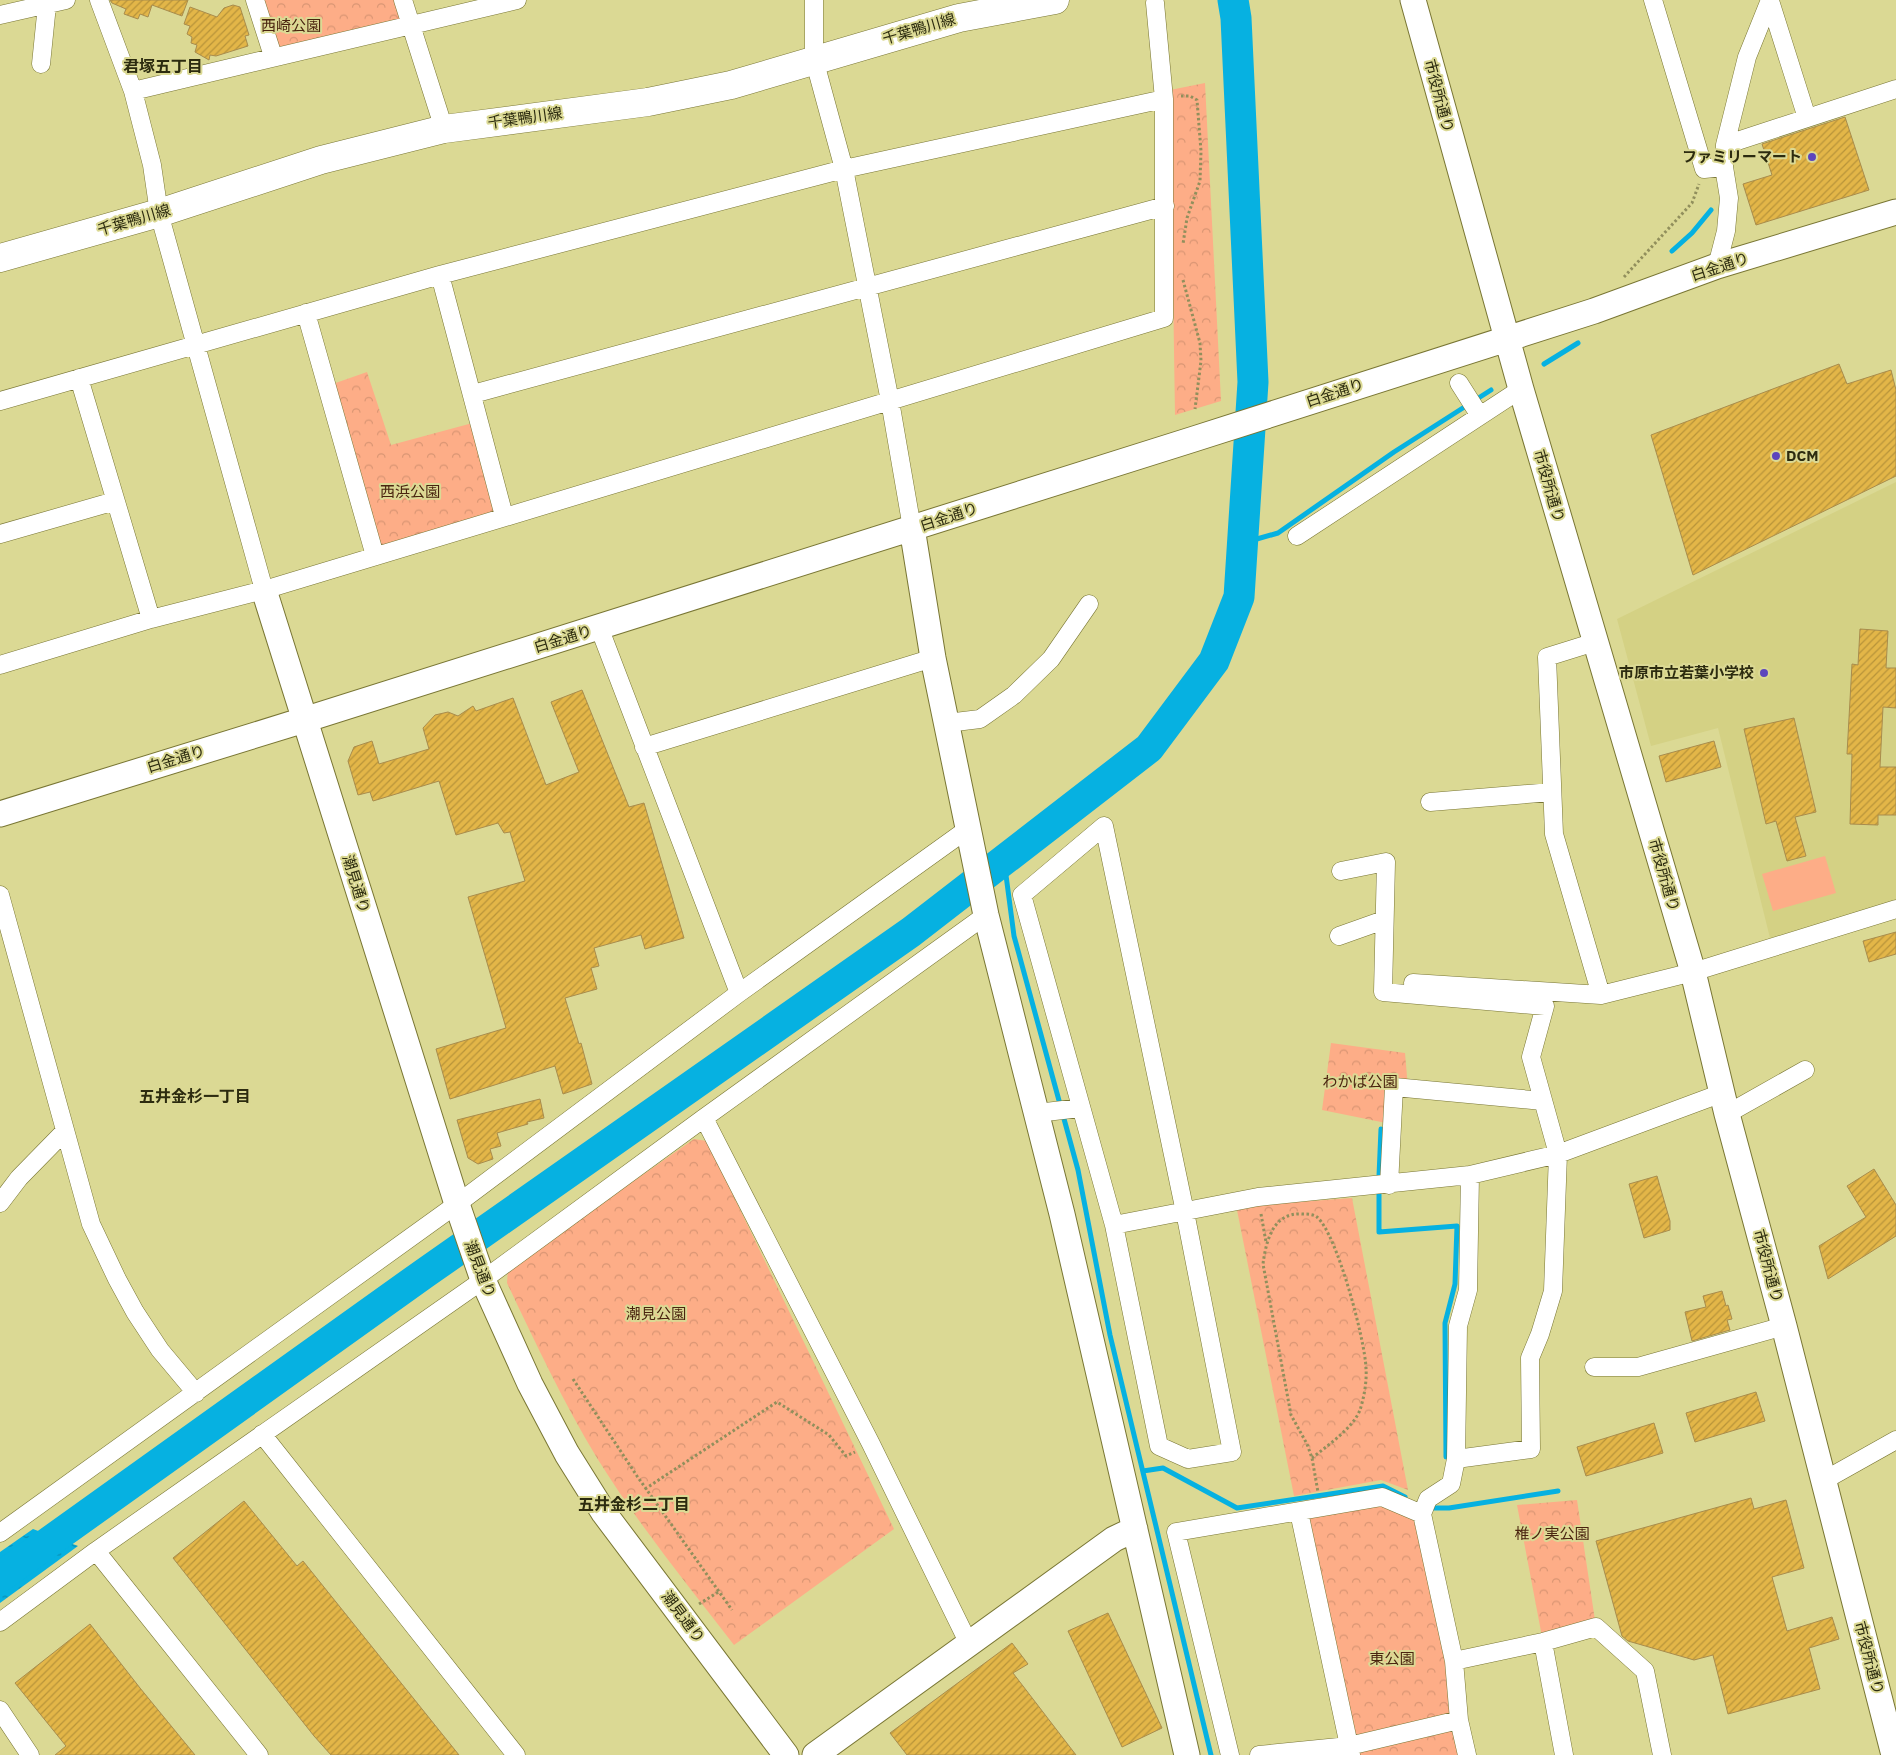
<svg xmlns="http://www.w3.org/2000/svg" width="1896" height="1755" font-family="'IBM Plex Sans','Noto Sans JP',sans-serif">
<defs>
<pattern id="park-crowns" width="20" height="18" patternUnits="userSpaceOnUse" patternTransform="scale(1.25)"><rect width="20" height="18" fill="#fdad87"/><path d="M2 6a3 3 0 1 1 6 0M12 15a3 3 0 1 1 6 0" fill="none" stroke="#d99573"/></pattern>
<pattern id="water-ripples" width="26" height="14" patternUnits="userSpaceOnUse" patternTransform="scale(1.25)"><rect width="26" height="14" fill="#06b1e1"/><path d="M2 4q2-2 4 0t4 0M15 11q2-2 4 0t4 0" fill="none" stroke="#0790b5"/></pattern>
<pattern id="building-hatch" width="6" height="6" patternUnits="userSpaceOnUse" patternTransform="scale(1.25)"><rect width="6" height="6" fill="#e3b648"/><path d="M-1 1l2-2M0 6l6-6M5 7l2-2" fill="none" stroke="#b8943a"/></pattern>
</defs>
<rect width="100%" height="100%" fill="#dbd994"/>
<!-- built -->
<path fill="#d4d184" d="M1896 482V902L1770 938 1718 728 1651 746 1617 619Z"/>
<!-- grass -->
<path fill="#fdad87" d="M1825 856 1836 893 1773 911 1762 874Z"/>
<!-- park -->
<path fill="url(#park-crowns)" d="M255 0H403L411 26 273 56Z
M1205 83 1221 401 1175 415 1170 90Z
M367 372 391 445 480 421 504 516 375 556 327 386Z
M1331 1043 1405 1053 1408 1088 1394 1087 1391 1124 1322 1110Z
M694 1139 707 1141 894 1529 734 1645C687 1584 638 1524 597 1458 563 1402 535 1342 507 1283L508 1269Z
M1352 1198 1408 1490 1381 1480 1294 1496 1237 1210 1269 1204Z
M1382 1497 1422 1514 1467 1755H1351L1299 1512Z
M1577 1500 1596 1627 1543 1642 1517 1505Z"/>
<!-- water -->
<path fill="url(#water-ripples)" d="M33 1529 78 1546 0 1603V1552Z"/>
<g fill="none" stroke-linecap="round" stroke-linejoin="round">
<!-- stream -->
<path stroke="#06b1e1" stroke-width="5" d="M1672 251 1692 233 1711 210
M1544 364 1578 343
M1243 543 1278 533 1394 452 1491 390
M1004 860 1014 936 1078 1170 1110 1335 1211 1755
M1379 1176 1381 1129
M1379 1194V1232L1457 1226 1455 1284 1445 1323 1446 1457
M1143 1471 1163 1468 1237 1508 1383 1486 1405 1497
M1434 1508H1449L1558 1491"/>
<!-- river -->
<path stroke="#06b1e1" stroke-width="31" d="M0 1577 425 1273 911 932 1149 748 1214 661 1239 597 1253 382 1236 18 1233 0"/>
</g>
<!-- building -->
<path fill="url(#building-hatch)" stroke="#a88c4d" d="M110 0H188L182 16 152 5 148 17 140 14 138 19 124 14 126 9 112 3Z
M233 5 240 7 249 35 245 36 248 46 216 56 210 55 209 60 195 52 197 45 191 43 192 37 187 34 190 26 184 24 190 7 217 17 224 8Z
M1845 117 1869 190 1756 225 1743 184 1772 175 1762 144Z
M1839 364 1847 384 1891 370 1896 390V476L1693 575 1651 435Z
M1860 629 1888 631 1886 668H1896V708L1883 707 1880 767H1896V815H1878V825L1850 824 1852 754H1847L1852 664 1858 665Z
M582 690 629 807 644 803 684 938 645 949 641 935 594 948 599 966 591 968 597 989 565 998 579 1044 581 1043 592 1084 563 1094 555 1066 450 1099 436 1049 506 1028 468 897 525 881 510 832 504 833 498 823 456 835 439 781 373 801 370 792 358 795 348 761 354 747 372 741 379 764 429 749 423 728 435 715 448 712 458 716 473 706 476 711 513 698 546 785 579 772 551 702Z
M1794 718 1816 812 1795 817 1806 856 1787 861 1776 821 1766 824 1744 729Z
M1714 741 1721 767 1666 782 1659 756Z
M1896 932V954L1869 962 1863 941Z
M540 1099 544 1118 527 1122 528 1124 497 1133 501 1146 490 1149 493 1159 478 1164 468 1158 457 1120Z
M1874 1169 1896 1205V1236L1828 1279 1819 1246 1866 1217 1847 1186Z
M1657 1176 1670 1221V1230L1644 1238 1629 1184Z
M1722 1291 1726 1306 1728 1305 1732 1319 1727 1320 1730 1330 1692 1341 1685 1312 1706 1307 1703 1296Z
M1756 1392 1765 1421 1695 1442 1686 1413Z
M1654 1423 1663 1453 1586 1476 1577 1447Z
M1751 1498 1754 1509 1786 1500 1804 1568 1772 1577 1787 1631 1832 1617 1839 1639 1809 1648 1820 1689 1728 1714 1713 1655 1694 1660 1628 1641 1622 1636 1596 1541Z
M244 1501 297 1566 303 1561 459 1755H331L314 1736 173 1558Z
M1108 1613 1162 1728 1122 1747 1068 1631Z
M90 1624 140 1688 195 1755H55L66 1746 15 1683Z
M1012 1643 1028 1664 1013 1673 1076 1755H907L890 1733Z"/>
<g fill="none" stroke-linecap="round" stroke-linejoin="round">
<defs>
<path id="street" d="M99 0 133 91 152 165 159 213 264 590
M255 0 273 56
M403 0 444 129
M814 0V59L844 169 890 401 912 528
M1653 0 1704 169 1724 167
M1770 1 1807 118
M0 15 66 0
M41 64 47 5
M133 91 517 0
M1725 145 1896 89
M1717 266 1726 231 1729 198 1724 167 1725 145 1747 57 1770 0
M440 275 504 516
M306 313 375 556
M79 378 151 619
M1459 383 1480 416
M473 394 1165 206
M0 401 440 275 844 169 1164 99
M0 534 115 501
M1297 536 1521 389
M599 627 739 993
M1595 642 1547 657 1554 834 1601 995
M0 665 151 619 264 590 1164 318V99L1155 3
M947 723 980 719 1014 695 1051 659 1089 604
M644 747 933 658
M1430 802 1552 792
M1104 826 1185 1212 1232 1452 1188 1459 1159 1446 1114 1225 1022 895Z
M1341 871 1386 862 1383 992 1545 1006 1531 1057 1558 1154 1553 1291 1540 1334 1530 1358 1531 1449 1456 1459
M0 895 91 1224 117 1279 135 1312 160 1350 196 1393
M1339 936 1384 920
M1413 983 1601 995 1693 972 1896 909
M1037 1113 1080 1108
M1727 1114 1805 1070
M704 1118 871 1444 969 1644
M1389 1185 1394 1087 1543 1101
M0 1203 19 1178 65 1131
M1114 1225 1258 1197 1470 1175 1558 1154 1722 1093
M1594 1367H1638L1784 1326
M262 1434 516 1755
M1823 1481 1896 1440
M1299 1512 1351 1755
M0 1533 457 1204 739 993 969 828
M96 1551 259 1755
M0 1622 96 1551 483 1280 704 1118 986 915
M1543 1642 1564 1755
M1454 1661 1543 1642 1596 1627 1645 1671 1662 1755
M0 1710 30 1755
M1230 1755 1176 1532 1382 1497 1422 1514
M1259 1755 1349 1746 1459 1720
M1467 1755 1459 1720 1454 1661 1422 1514 1428 1499 1451 1484 1456 1459 1458 1326 1468 1290 1470 1175"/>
<path id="secondary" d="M1413 0 1521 389 1693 972 1727 1114 1784 1326 1894 1755
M912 528 933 658 986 915 1062 1214 1187 1755
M264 590 457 1204 483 1280 530 1384 567 1454 604 1513 786 1755
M0 814 304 720 1194 439 1594 311 1717 266 1896 212
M815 1755 1114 1539 1135 1529"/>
<path id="primary" d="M0 258 159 213 321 160 444 129 648 102 731 85 959 18 1055 0"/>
</defs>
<!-- street casing -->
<use href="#street" stroke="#797634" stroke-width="19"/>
<!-- secondary casing -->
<use href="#secondary" stroke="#797634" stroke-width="27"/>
<!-- primary casing -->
<use href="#primary" stroke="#797634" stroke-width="29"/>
<!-- path -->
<path stroke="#918f5c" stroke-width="3" stroke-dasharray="2.5 2.5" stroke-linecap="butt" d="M1181 96H1190L1197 100 1201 151 1200 181 1187 218 1183 244
M1624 277 1692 203 1699 184
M1183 280 1200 343 1201 361 1195 409
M1261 1214 1266 1242
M573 1379 637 1476 732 1610
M1312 1458C1327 1446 1353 1428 1360 1410 1364 1398 1367 1381 1366 1368 1365 1340 1337 1234 1317 1217 1313 1214 1307 1214 1302 1214 1273 1212 1266 1241 1263 1264L1291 1415 1307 1444 1312 1458 1318 1492
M645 1489 777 1402 829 1435 846 1456 855 1452
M699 1604 720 1591"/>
<!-- street -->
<use href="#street" stroke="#fff" stroke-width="18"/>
<!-- secondary -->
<use href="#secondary" stroke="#fff" stroke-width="25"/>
<!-- primary -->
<use href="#primary" stroke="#fff" stroke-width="28"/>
</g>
<!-- markers -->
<g fill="#5c45bd" stroke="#dbd994" stroke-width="2">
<circle cx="1812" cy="157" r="5"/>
<circle cx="1776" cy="456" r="5"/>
<circle cx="1764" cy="673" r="5"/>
</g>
<g text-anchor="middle" stroke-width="4" stroke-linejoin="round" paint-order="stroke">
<!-- park labels -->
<g font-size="15" fill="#4a240f" stroke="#dbd994">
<text x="291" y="31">西崎公園</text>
<text x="410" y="497">西浜公園</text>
<text x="1360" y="1087">わかば公園</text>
<text x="656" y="1319">潮見公園</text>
<text x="1552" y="1539">椎ノ実公園</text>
<text x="1392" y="1664">東公園</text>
</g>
<!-- street labels -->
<g font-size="15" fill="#2c2b0f" stroke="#dbd994">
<text transform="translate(919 29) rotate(-16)" y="5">千葉鴨川線</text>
<text transform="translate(1439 96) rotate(75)" y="5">市役所通り</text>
<text transform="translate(525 118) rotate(-8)" y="5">千葉鴨川線</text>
<text transform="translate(134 220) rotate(-16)" y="5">千葉鴨川線</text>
<text transform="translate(1720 267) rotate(-18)" y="5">白金通り</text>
<text transform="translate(1335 393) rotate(-18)" y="5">白金通り</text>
<text transform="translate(1549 486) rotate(74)" y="5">市役所通り</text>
<text transform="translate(949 517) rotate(-18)" y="5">白金通り</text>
<text transform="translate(563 639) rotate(-17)" y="5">白金通り</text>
<text transform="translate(176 759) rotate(-17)" y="5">白金通り</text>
<text transform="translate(1664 875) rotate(74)" y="5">市役所通り</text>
<text transform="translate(356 884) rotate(73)" y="5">潮見通り</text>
<text transform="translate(1768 1266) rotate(75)" y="5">市役所通り</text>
<text transform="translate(480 1269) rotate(69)" y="5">潮見通り</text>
<text transform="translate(683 1617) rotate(53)" y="5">潮見通り</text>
<text transform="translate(1869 1658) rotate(75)" y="5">市役所通り</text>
</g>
<!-- poi labels -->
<g font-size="15" font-weight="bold" fill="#2c2b0f" stroke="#dbd994" text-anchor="end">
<text x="1802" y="162">ファミリーマート</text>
<text x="1786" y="461" text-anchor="start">DCM</text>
<text x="1754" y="678">市原市立若葉小学校</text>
</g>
<!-- neighbourhood labels -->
<g font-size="16" font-weight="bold" fill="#2c2b0f" stroke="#dbd994">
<text x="163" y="72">君塚五丁目</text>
<text x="195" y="1102">五井金杉一丁目</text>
<text x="634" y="1510">五井金杉二丁目</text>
</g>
</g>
</svg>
